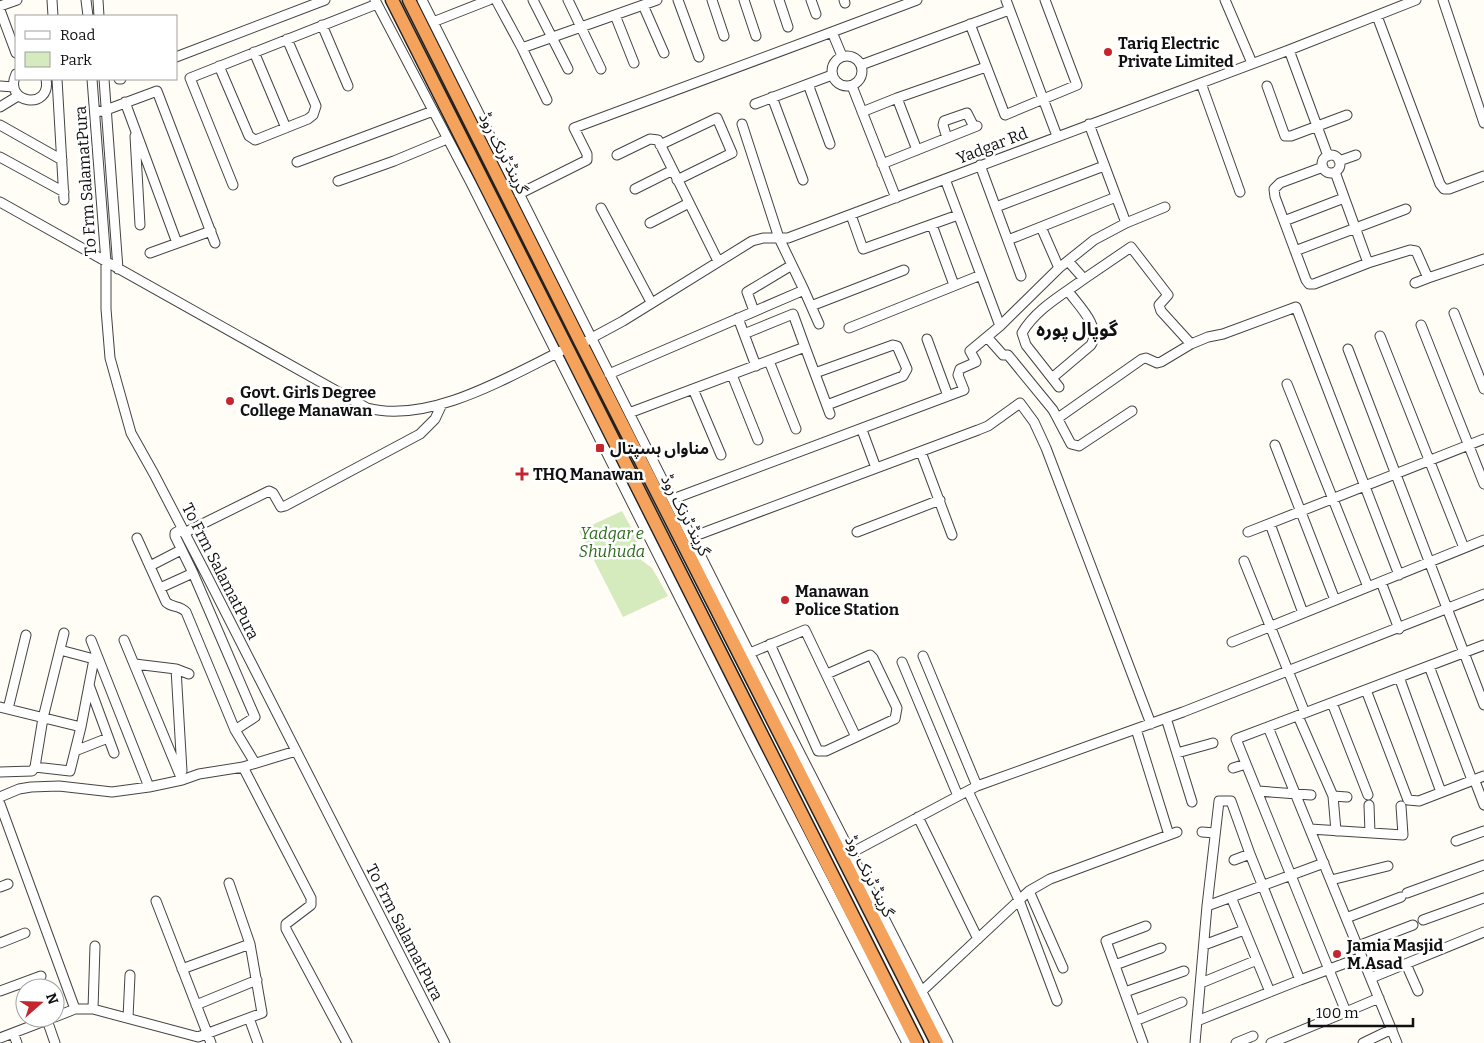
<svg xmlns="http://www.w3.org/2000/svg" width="1484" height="1043" font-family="Bitter,'Noto Sans Arabic',serif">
<rect width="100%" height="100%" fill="#fffdf5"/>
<!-- green -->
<path fill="#d5ebbd" d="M622 511 637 538V549L641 560 652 568 668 596 623 617 579 531Z"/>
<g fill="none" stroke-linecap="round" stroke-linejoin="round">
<defs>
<path id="minor" d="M52 0 53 16
M86 0 88 16
M98 0 99 16
M375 0 471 183 752 742 907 1043
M422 0 785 724 948 1043
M496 0 522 48 657 0
M533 0 568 69
M568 0 601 69
M678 0 699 57
M712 0 724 36
M744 0 756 36
M779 0 788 27
M811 0 816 14
M844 0 845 3
M1006 0 1057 136
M1225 0 1252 63
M1443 0 1484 123
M643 5 664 53
M0 6 17 0
M0 10 16 53
M615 15 634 63
M1377 16 1440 184 1444 189H1449L1484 176
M433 22 489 0
M970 24 1005 115 1077 85 1045 0
M322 25 348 86
M832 32 917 0
M522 48 547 100
M1289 50 1328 156
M254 52 286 128
M832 71a15 15 0 1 1 30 0a15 15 0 1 1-30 0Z
M176 57 325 0
M861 65 1009 10
M219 66 249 136 255 140 258 139 308 119 313 115 316 106 287 39
M16 74C2 104 52 111 46 79
M57 79 64 200
M92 79 106 262V309L110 358 131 433 154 474 206 574 445 1043
M104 79 118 269
M119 79H121
M1201 83 1240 192
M808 84 830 144
M0 86 14 87
M852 86 896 198
M1267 86 1285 136H1291L1347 115
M772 97 803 180
M897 98 917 150
M125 102 177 243
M755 104 832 75
M0 107 18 96
M95 112 106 110 157 91 215 243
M862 112 897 98 986 67
M1089 124 1126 223
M0 125 62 160
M135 136 140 225
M947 138 943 125 944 121 967 113 974 127
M660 145 717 118 732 153 677 180
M617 155 650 139 658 140 718 261
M1322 164a9 9 0 1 1 18 0a9 9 0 1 1-18 0Z
M0 157 64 192
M1339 161 1356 155
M297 162 433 111
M882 164 977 126
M980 165 1021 276
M1323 167 1280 183 1274 189 1275 197 1306 280 1309 284H1314L1368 263 1410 250 1416 251 1428 278 1484 259
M1335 172 1368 263
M338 181 394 161 447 139
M233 185 190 78 377 4
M635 189 673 170
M519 194 587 160V154L574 128 832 32 842 56
M0 202 367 408C429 424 506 378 561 351
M996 207 1104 166
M601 208 651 302
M851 215 863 249 958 215
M1284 221 1344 198
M650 223 689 203
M932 225 954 285
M1041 227 1059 268
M1008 240 1116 197
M1295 251 1406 209
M150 253 211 231
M1068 261 1084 279 1131 247 1168 295 1159 305 1161 311 1191 344
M981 275 1000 326
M1415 283 1428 278
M804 290 819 324
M811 306 904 270
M754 311 747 292 792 265
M1454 313 1484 389
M738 318 756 366
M1421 325 1484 484
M849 328 981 275 945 179
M744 334 793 314 805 347
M1380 336 1464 548
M987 337 1003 355H1008L1053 410 1071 444 1079 446 1132 411
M927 339 948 396
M586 341 623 321 752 241 763 238H788L1289 50 1416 0
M1348 349 1484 705
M769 361 796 429
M815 373 893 345 897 346 907 369 903 376 827 405
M609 374 804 290 779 238 742 124
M732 375 758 440
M1052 378 1091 345C1102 327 1078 305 1068 291
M1287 384 1368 587
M1059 387 1026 345 1022 333C1036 309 1062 295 1084 279
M693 389 721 455
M629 413 805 347 830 414
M1058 418 1142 359 1146 358 1157 363 1161 362 1191 344 1208 337 1223 334 1296 307 1399 575
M862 430 876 468
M1275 445 1335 600
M921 452 952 535
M673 499 964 390 958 375 960 369 976 362 970 351 1000 326 1059 268 1094 240 1126 223 1165 207
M1270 524 1303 613
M182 529 175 533V536L193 573 255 717 235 730
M857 532 940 500
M1248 532 1484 439
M184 533 269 491 273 493 281 507 285 506 420 434 435 419 442 404
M692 537 978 430 988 426 1020 403 1034 422 1046 448 1151 724
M137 538 166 602C172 608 180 605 186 612L235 730 255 763
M1244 561 1305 713
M150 566 181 550
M1381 582 1399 629
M160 588 193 573
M91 640 149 787
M124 640 182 780
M1232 642 1484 540
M770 644 818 751H826L895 719 897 708 873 658 870 655 827 674
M750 653 805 630 856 737
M923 656 977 786
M902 662 958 796
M135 664 176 669 189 674
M1429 666 1472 780
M176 669 182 771
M1399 677 1441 792
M89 685 114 753
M1366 690 1408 800 1419 801 1484 776
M1332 703 1368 795
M0 707 81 727
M8 709 26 635
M1298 716 1333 796 1347 797
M1166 718 1192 802
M1268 727 1397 1043
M1136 729 1169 835
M75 751 108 738
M1177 753 1213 743
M35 767 43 718 64 633
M243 767 311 898V905L286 924V929L347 1043
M1233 768 1246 764
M0 772 32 771 35 767 70 771 81 727 94 659 60 650
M1476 784 1484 805
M968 791 1019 900 1057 1001
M1258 791 1311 795
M1333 796 1336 831
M0 797 19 789 31 787 59 786 112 792 149 787 182 780 199 774 243 767 296 751
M0 804 75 1009
M1369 805 1370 833
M918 817 978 939
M1310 829 1403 835 1401 806
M1202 832 1215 833
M1456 841 1484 831
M851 853 977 786 1183 712 1484 594
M1234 860 1250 854
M1331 880 1388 866
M0 887 8 884
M1029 891 1050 879 1177 832
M1407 893 1484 865
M1231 897 1270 992
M156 901 211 1043
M1207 906 1324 863
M1346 918 1401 897
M1423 920 1484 898
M0 943 25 933
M1204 945 1244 930
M1358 946 1413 925
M1406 964 1418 991
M1115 965 1161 948
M182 969 250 944
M1371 978 1484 932
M1300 980 1362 957
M1201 983 1257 960
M0 991 41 976
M922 991 1029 891 1063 968
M1125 992 1184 971
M1379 998 1346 1012 1236 739 1484 645
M196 1005 257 980
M93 1009 95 946
M55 1017 75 1009H93L198 1037 262 1013 250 944 229 883
M128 1018 130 975
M249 1018 258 1043
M47 1020 55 1043
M1135 1021 1182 1002
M13 1033 17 1043
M0 1038 52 1018
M1143 1043 1106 941 1146 926
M1195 1043 1207 906 1219 801H1231L1250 854 1300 980 1197 1021
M1236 1043 1253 1036
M1271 1043 1346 1012
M1363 1043 1392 1029"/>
<path id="highway" d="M392 0 917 1043
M409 0 581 343 937 1043"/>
</defs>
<!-- minor casing -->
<use href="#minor" stroke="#444" stroke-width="11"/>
<!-- highway casing -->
<use href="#highway" stroke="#222" stroke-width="15"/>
<!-- minor -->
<use href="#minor" stroke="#fff" stroke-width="9"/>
<!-- highway -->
<use href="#highway" stroke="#f5a25d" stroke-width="12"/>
</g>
<!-- markers -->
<g fill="#c4262e" stroke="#fff" stroke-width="2">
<circle cx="1108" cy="52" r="5"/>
<circle cx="230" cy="401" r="5"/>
<rect x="595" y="443" width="10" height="10" rx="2.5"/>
<path d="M519.5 466.5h5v5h5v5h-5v5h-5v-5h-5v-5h5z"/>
<circle cx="785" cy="600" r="5"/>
<circle cx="1337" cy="954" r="5"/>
</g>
<g text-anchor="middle" stroke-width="5" stroke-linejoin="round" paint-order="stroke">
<!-- poi labels -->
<g font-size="16" font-weight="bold" fill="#111" stroke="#fff" text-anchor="start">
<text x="1118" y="49">Tariq Electric<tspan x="1118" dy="18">Private Limited</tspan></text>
<text x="240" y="398">Govt. Girls Degree<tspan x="240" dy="18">College Manawan</tspan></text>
<text x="610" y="454">مناواں ہسپتال</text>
<text x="533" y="480">THQ Manawan</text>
<text x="795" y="597">Manawan<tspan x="795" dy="18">Police Station</tspan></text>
<text x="1347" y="951">Jamia Masjid<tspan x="1347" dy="18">M.Asad</tspan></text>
</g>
<!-- street labels -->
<g font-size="16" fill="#111" stroke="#fff">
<text transform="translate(992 145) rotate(-21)" y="6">Yadgar Rd</text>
<text transform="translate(504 153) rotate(63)" y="6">گرینڈ ٹرنک روڈ</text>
<text transform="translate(85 181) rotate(-94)" y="6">To Frm SalamatPura</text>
<text transform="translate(686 515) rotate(63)" y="6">گرینڈ ٹرنک روڈ</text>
<text transform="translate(221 571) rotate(63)" y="6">To Frm SalamatPura</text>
<text transform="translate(870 876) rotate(63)" y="6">گرینڈ ٹرنک روڈ</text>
<text transform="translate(405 932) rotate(63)" y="6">To Frm SalamatPura</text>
</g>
<!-- park labels -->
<g font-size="16" font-style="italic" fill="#2f6b1f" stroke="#fff">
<text x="612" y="539">Yadgar e<tspan x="612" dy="18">Shuhuda</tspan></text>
</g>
<!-- quarter labels -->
<g font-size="19" font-weight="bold" fill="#111" stroke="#fff">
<text x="1077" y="336">گوپال پورہ</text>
</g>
</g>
<!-- legend -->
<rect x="15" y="15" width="162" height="65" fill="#ffffff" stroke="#a0a0a0"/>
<rect x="25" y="31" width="25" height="8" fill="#ffffff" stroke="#a0a0a0"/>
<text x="60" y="40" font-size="15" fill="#111111">Road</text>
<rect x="25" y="52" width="25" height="15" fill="#d5ebbd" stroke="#a0a0a0"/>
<text x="60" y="65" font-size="15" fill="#111111">Park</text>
<!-- north arrow -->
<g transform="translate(40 1003) rotate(70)"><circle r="24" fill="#ffffff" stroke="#a0a0a0"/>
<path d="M0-4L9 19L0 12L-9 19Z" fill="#c4262e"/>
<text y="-8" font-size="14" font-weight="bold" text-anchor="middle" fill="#111111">N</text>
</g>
<!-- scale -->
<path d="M1309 1018v8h104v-8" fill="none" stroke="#111111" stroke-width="2.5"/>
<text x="1316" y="1018" font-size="15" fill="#111111" stroke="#ffffff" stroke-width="4" paint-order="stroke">100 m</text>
</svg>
